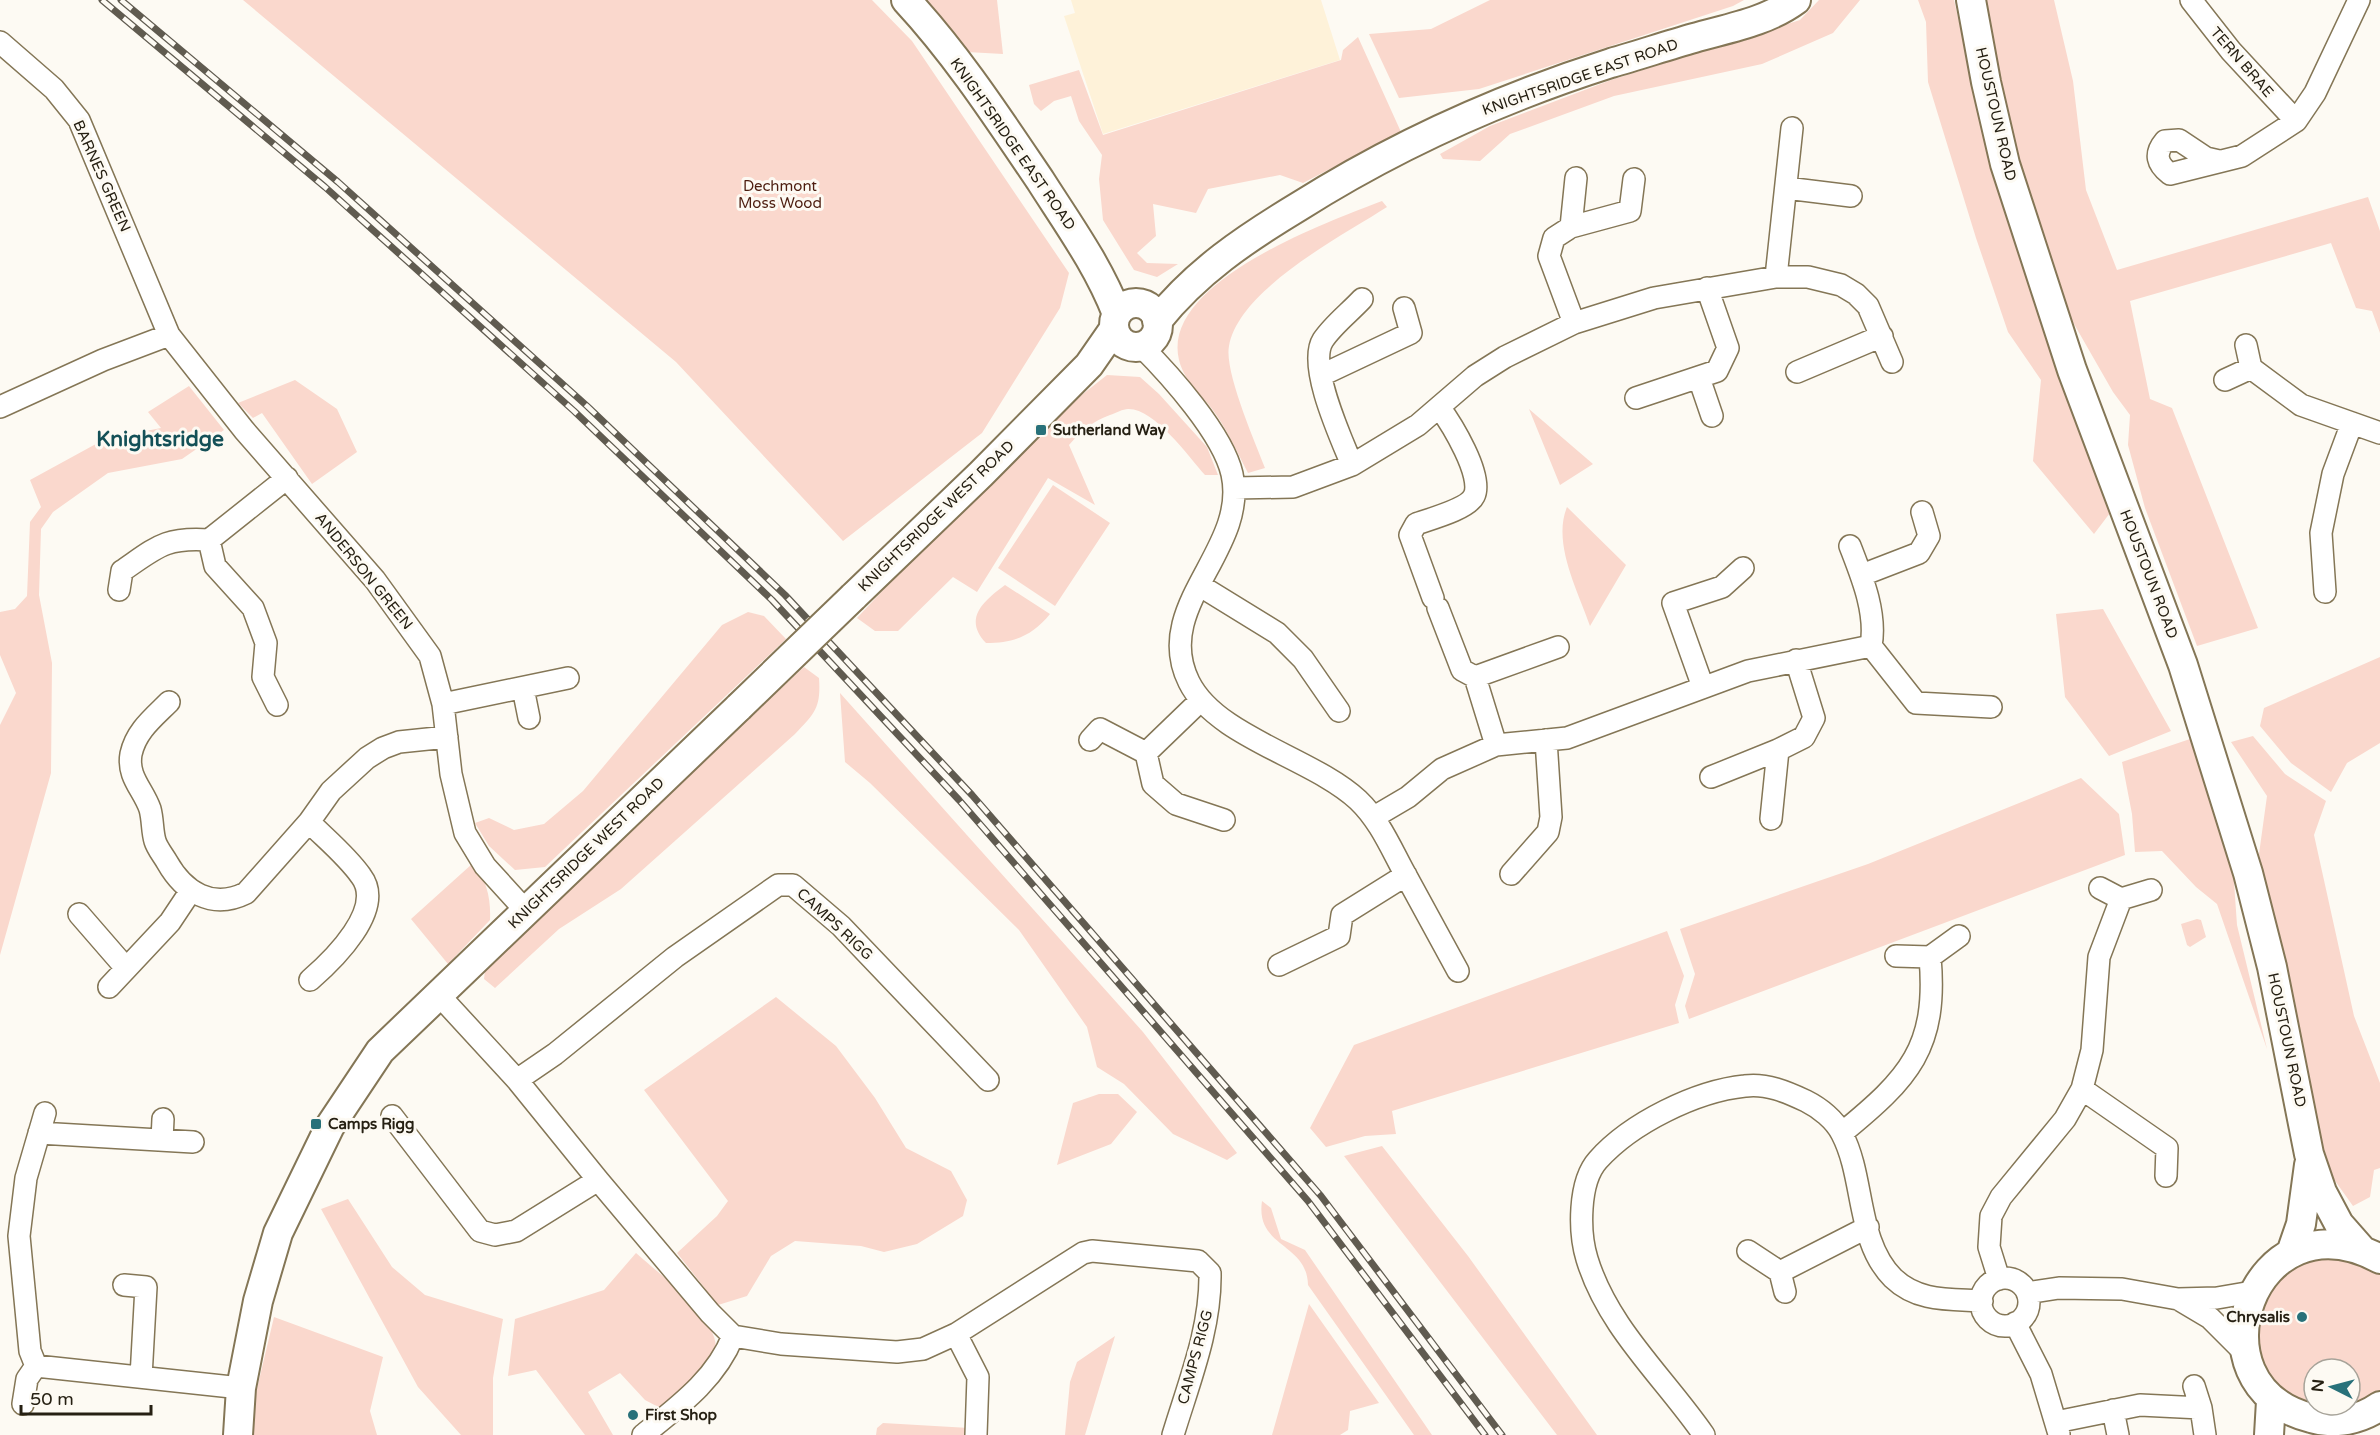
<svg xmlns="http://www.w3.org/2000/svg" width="2380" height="1435" font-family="'Varela Round',sans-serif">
<rect width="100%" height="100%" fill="#fdfaf3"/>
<!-- built -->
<path fill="#fef2d9" d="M1071 0H1321L1340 60 1103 134 1064 16 1075 13Z"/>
<!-- green -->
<path fill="#fad8cd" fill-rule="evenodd" d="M243 0H872L912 41 1069 273 1060 308 982 433 843 541 676 362Z
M922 0H997L1003 54 967 52Z
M1490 0H1744L1733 6 1479 89 1399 98 1369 34 1431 29Z
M1819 0H1860L1833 33 1762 64 1614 96 1510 134 1480 161 1443 159 1440 154 1490 126 1611 80 1800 20Z
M1918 0H1954L1986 139 2113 509 2094 534 2033 461 2041 380 2008 332 1976 238 1928 82 1926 22Z
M1984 0H2054L2073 81 2086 190 2117 270 2368 197 2380 231V333L2372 311 2356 308 2331 243 2130 301 2150 399 2172 408 2258 628 2197 646 2145 508 2128 445 2130 415 2113 392 2058 296 2008 127Z
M1358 37 1401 132 1303 183 1280 175 1208 189 1196 213 1153 204 1156 236 1137 253 1147 263 1178 264 1157 277 1134 270 1103 220 1099 179 1102 155 1079 121 1071 96 1054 101 1041 111 1034 104 1029 85 1079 70 1103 135 1341 60 1343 50Z
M1382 201 1387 207C1342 236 1239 289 1229 346 1224 371 1255 442 1265 468L1248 473C1238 454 1229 434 1217 416 1205 397 1185 384 1179 360 1160 282 1328 222 1382 201Z
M1107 375 1140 377 1159 394 1207 447 1218 475H1205C1188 456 1154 408 1128 409 1123 409 1116 413 1110 415 1093 421 1081 431 1069 445L1095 505 1048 478 977 592 953 577 898 631H875L857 618 999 466 1041 437 1074 401Z
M295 380 337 409 357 452 312 484 262 413 253 418 238 403Z
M189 386 224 430 182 459 108 473 53 512 41 529 39 595 52 663 51 773 0 955V725L16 693 0 655V612L15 609 27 596 30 522 41 507 30 480 105 439 161 428 148 412Z
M1529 409 1593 464 1560 485Z
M1053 485 1110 523 1055 606 998 568Z
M1567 507 1626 565 1590 626C1578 591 1552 543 1567 507Z
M1005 585 1050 614C1032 636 1014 643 986 643 962 618 985 600 1005 585Z
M2103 609 2171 731 2109 756 2065 697 2056 614Z
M748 612 764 616 786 639 545 867 515 870 489 846 475 823 489 818 514 830 544 824 583 791 722 625Z
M2380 657V743L2347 763 2331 792 2291 763 2260 726 2264 708Z
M804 667 819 678C821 708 815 713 795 734L621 889 559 929 495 988 484 979 486 961Z
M840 693 1143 1032 1237 1153 1227 1160 1173 1134 1124 1084 1097 1067 1087 1027 1019 930 870 783 845 762Z
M2253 736 2285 774 2326 801 2314 835 2354 1016 2380 1083V1168L2374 1170 2370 1197 2353 1206 2328 1171 2259 854 2267 796 2231 742Z
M2193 738 2227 837 2234 882 2237 925 2267 1049 2217 904 2196 887 2162 851 2135 852 2132 814 2122 762Z
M2081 778 2119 814 2125 855 1689 1019 1685 1006 1695 974 1680 929 1868 864Z
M472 864C487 879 491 899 490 920L448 964 411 919Z
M2197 919 2201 920 2206 937 2190 947 2187 945 2181 924Z
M1667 931 1684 976 1675 1005 1679 1023 1392 1111 1396 1134 1365 1136 1326 1147 1310 1128 1354 1045Z
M776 997 836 1046 875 1098 906 1148 951 1171 967 1200 963 1216 917 1244 884 1252 861 1246 795 1241 771 1256 747 1296 718 1305 677 1253 717 1216 728 1201 644 1090Z
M1099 1094H1118L1137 1112 1111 1144 1057 1165 1073 1103Z
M1382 1146 1468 1256 1597 1435H1557L1344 1156Z
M348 1199 392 1267 425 1295 503 1319 493 1378V1435H461L418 1387 321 1209Z
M1262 1201 1271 1208 1281 1239 1305 1250 1432 1435H1414L1308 1285C1307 1242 1255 1248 1262 1201Z
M636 1253C657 1272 728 1325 714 1355 703 1377 681 1394 664 1410L645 1400 620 1373 588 1392 613 1435H585L536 1370 508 1376 515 1319 604 1290Z
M2316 1254 2380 1270V1394L2345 1410 2315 1409 2285 1396 2268 1378 2255 1350 2263 1293 2277 1275ZM2314 1369H2350V1405H2314Z
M1309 1304 1379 1403 1350 1411 1348 1430 1340 1435H1272Z
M274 1317 383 1357 370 1411 377 1435H249L250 1418Z
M1115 1336 1085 1435H1065L1070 1382 1077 1362Z
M883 1423 969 1428V1435H876L877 1428Z"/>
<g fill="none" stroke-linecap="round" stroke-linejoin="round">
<defs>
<path id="street" d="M2191 0 2231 51 2296 121
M0 42 54 89 79 120 169 335 244 430 375 580 430 656 443 704 451 774 465 833 485 866 526 911
M2219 161 2206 158 2179 140 2165 141C2154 154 2157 164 2170 174L2242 156 2296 121 2315 93 2359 0
M1786 188 1851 196
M1571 227 1630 211 1634 179
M1776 277 1792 128
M1574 323 1549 256 1554 238 1571 227 1576 178
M2246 345 2251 368 2301 405 2380 433
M1141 346C1170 375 1223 434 1232 474 1249 550 1151 606 1189 682 1216 737 1313 758 1358 800 1379 820 1390 846 1404 872 1422 905 1440 938 1458 971
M1797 372 1882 336
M1322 375 1411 333 1404 308
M1699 378 1712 416
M2225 380 2251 368
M1636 398 1717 371 1728 348 1707 288
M0 407 103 360 169 335
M1352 465C1341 438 1307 365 1323 340 1333 325 1350 312 1362 299
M1234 488 1293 487 1352 465 1418 425 1475 376 1505 357 1574 323 1654 298 1776 277H1808L1841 285 1856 294 1868 306 1892 362
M209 540 215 566 253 608 266 643 263 677 277 705
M1850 546C1862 577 1877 613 1871 646L1916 703 1991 707
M1862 575 1919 553 1929 536 1922 512
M1199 585 1277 633 1303 659 1339 711
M119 590 122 571C157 547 165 537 209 540L287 478
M2325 592 2321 533 2333 474 2352 423
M1433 598 1410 535 1416 524C1430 519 1468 509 1474 496 1484 476 1451 423 1439 407
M1438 608 1462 670 1475 677 1496 745
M1475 677 1558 647
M1703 687 1673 603 1722 587 1743 568
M523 688 529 718
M169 702C153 718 136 731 131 754 127 777 143 789 150 809 153 820 152 831 155 841 157 848 163 855 167 862 184 892 212 910 246 893L309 822 331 791 367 758 383 748 399 742 447 737
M443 704 568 678
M1090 740 1100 729 1146 753 1153 784 1176 804 1224 820
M1146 753 1201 700
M1711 777 1778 750
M1374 817 1408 797 1442 769 1496 745 1567 738 1748 671 1871 646
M1771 819 1778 750 1804 737 1814 718 1796 660
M309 822C326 839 347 856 361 876 386 909 333 960 310 980
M1511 874 1548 832 1551 817 1546 740
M2100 888 2121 899 2151 890
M79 914 125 967
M1930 957 1959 936
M1279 965 1339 936 1342 915 1406 875
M109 987 170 922 190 892
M438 994 517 1080 598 1180 710 1313 733 1336 781 1344 897 1352 923 1349 956 1334 1083 1253 1092 1251 1198 1261 1210 1273C1211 1329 1189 1382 1173 1435
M517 1080 555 1054 675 957 778 885H793L841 926 988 1080
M2082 1089 2167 1148 2166 1176
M392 1116 480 1231 495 1235 516 1231 598 1180
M39 1133 193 1142
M1842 1133C1909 1078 1938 1048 1930 957L1896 956
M162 1140 163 1119
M1748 1251 1780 1272 1785 1292
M1780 1272 1868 1227
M1981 1302a24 24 0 1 1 48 0a24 24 0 1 1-48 0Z
M1999 1279 1989 1247 1991 1216 2001 1197 2065 1119 2082 1089 2092 1050 2099 957 2121 899
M124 1285 146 1287 141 1377
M2027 1293 2059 1288 2122 1289 2178 1299 2217 1298 2252 1292
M2178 1299 2210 1318 2245 1353
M2015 1323 2041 1374 2059 1434
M956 1334 978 1377 976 1435
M36 1366 241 1388
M2194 1386 2201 1408
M23 1404 27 1379 36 1366 30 1351 19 1236 26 1178 45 1113
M2113 1410 2118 1435
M2056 1422 2140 1405 2201 1408 2205 1435
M643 1435C679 1406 716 1379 733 1336
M1704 1435C1664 1377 1608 1328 1587 1259 1579 1233 1578 1182 1598 1160 1631 1123 1696 1091 1745 1086 1766 1083 1787 1092 1806 1101 1820 1108 1835 1120 1842 1134 1865 1178 1856 1241 1893 1278 1918 1302 1949 1299 1982 1301"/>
<path id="secondary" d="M906 0C957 55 998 118 1040 180 1068 224 1098 265 1117 314
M1971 0 1986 82 2005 164 2072 370 2183 665 2248 873 2272 967 2309 1154 2322 1192 2339 1224 2361 1249
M1114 325a22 22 0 1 1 44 0a22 22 0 1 1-44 0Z
M1157 321C1196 272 1245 239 1298 207 1396 145 1501 98 1611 63 1639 55 1666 46 1694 38 1729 28 1766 22 1796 0
M853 597 981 474 1089 365 1114 329
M2291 1253 2301 1224 2309 1165
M2380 1259C2253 1190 2185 1386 2311 1418 2335 1425 2360 1420 2380 1406
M238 1435 241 1388 258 1301 278 1233 330 1126 380 1051 739 707
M2269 1435 2271 1401"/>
</defs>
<!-- street casing -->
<use href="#street" stroke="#847656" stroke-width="24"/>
<!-- secondary casing -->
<use href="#secondary" stroke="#847656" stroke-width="32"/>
<!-- street -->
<use href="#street" stroke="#fff" stroke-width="21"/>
<!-- secondary -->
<use href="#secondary" stroke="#fff" stroke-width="28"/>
<defs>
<path id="rail" d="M102 0 325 187 574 411 772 600 959 800 1308 1201 1485 1435
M121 0 338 182 587 406 785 595 972 795 1321 1196 1502 1435"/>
</defs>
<!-- rail casing -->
<use href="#rail" stroke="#605b50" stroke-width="7"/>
<!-- rail -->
<use href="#rail" stroke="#fdfaf3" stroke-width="4.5" stroke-dasharray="14" stroke-linecap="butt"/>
<defs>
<path id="secondary-bridge" d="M739 707 853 597"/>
</defs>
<!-- secondary-bridge casing -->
<use href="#secondary-bridge" stroke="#847656" stroke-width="32" stroke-linecap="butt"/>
<!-- secondary-bridge -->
<use href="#secondary-bridge" stroke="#fff" stroke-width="28"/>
</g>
<!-- markers -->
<g fill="#28717a" stroke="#fdfaf3" stroke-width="2">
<rect x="1035" y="424" width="12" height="12" rx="3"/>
<rect x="310" y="1118" width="12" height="12" rx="3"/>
<circle cx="2302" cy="1317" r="6"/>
<circle cx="633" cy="1415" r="6"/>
</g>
<g text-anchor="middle" stroke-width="6" stroke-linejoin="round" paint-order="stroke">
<!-- street labels -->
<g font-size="15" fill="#262013" stroke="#fdfaf3">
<text transform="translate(2242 62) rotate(49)" y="5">TERN BRAE</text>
<text transform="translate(1580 77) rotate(-19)" y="5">KNIGHTSRIDGE EAST ROAD</text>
<text transform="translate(1996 114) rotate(77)" y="5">HOUSTOUN ROAD</text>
<text transform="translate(1013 144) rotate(55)" y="5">KNIGHTSRIDGE EAST ROAD</text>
<text transform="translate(102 176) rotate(66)" y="5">BARNES GREEN</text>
<text transform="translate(936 516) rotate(-44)" y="5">KNIGHTSRIDGE WEST ROAD</text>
<text transform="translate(364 571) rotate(51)" y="5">ANDERSON GREEN</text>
<text transform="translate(2149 574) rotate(69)" y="5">HOUSTOUN ROAD</text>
<text transform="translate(586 853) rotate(-44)" y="5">KNIGHTSRIDGE WEST ROAD</text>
<text transform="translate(835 924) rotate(43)" y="5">CAMPS RIGG</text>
<text transform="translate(2287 1040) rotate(78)" y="5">HOUSTOUN ROAD</text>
<text transform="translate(1195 1357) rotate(-75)" y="5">CAMPS RIGG</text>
</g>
<!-- park labels -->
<g font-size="15" fill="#4d1d0f" stroke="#fdfaf3">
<text x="780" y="191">Dechmont<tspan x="780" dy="17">Moss Wood</tspan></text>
</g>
<!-- poi labels -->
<g font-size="15" font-weight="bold" fill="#262013" stroke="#fdfaf3" text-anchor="start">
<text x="1053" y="435">Sutherland Way</text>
<text x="328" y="1129">Camps Rigg</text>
<text x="2290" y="1322" text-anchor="end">Chrysalis</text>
<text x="645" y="1420">First Shop</text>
</g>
<!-- district labels -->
<g font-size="21" font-weight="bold" fill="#145057" stroke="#fdfaf3">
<text x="160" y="446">Knightsridge</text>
</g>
</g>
<!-- north arrow -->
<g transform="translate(2332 1387) rotate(276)"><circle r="28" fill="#fdfaf3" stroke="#a7a399" stroke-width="1.5"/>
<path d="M0-4.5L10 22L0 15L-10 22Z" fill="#28717a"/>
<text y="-9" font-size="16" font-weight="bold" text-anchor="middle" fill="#262013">N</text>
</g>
<!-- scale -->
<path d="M21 1405v9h130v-9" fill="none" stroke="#262013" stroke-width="3"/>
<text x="30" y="1405" font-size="18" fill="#262013" stroke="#fdfaf3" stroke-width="4.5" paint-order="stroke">50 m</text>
</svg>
